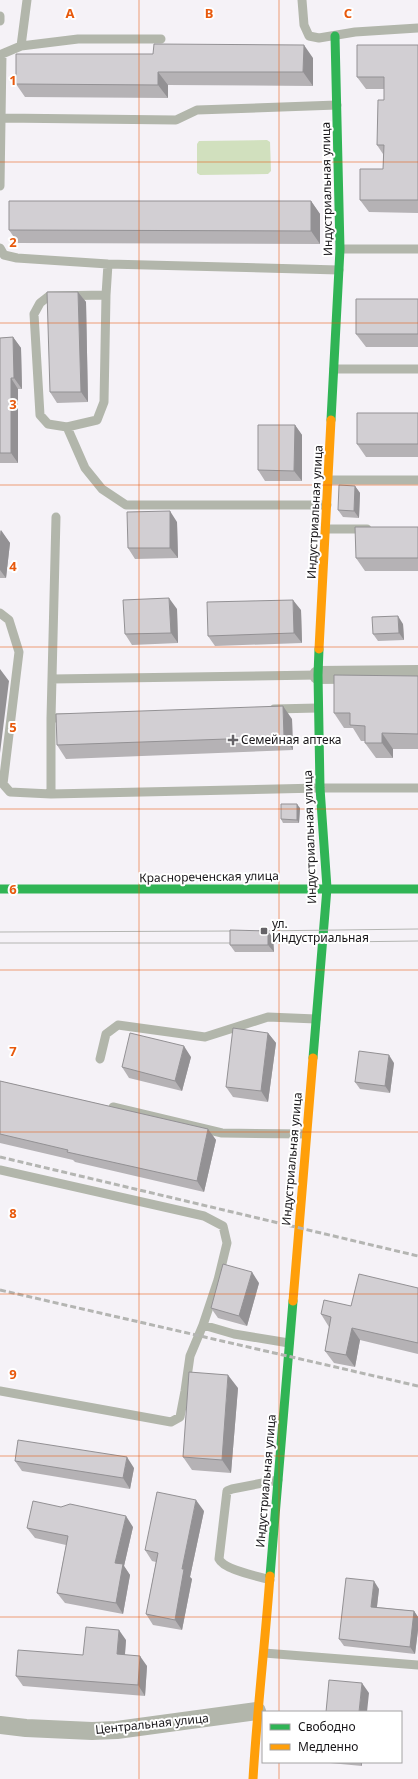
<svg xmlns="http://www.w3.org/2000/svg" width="418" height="1779" font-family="'Noto Sans',sans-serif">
<rect width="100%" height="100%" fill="#f5f2f7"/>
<!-- green -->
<path fill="#d1e0be" d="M267 140 270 142 271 171 268 174 200 175 197 173V144L199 141Z"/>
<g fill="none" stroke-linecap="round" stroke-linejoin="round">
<!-- lane -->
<path stroke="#b2b6ab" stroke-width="9" d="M302 0 304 25 309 36 319 38 355 32 418 28
M0 16V21
M21 46 78 39H161
M2 118 176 120 197 110 337 105
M0 186 2 54 21 46 27 0
M0 248 4 255 17 258 108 264 339 270
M340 249H418
M108 264 106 295 49 296 40 303 34 314 40 415 48 424 67 427 85 468 102 489 126 505H327
M334 369H418
M67 427 97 420 104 402 106 295
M330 480H418
M326 529H367
M0 613 9 620 19 652 3 784 10 792 51 794 320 788H418
M52 679 318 675
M274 709 318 708
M51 718 56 517
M51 794V718H67
M100 1059 106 1034 118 1025 205 1037 268 1017 316 1019
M113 1107 222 1133 306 1134
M0 1170 204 1216 223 1226 227 1243 218 1280 203 1325 234 1334 289 1343
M0 1391 171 1422 180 1417 185 1391 190 1356 203 1325
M270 1580C258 1576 224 1570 219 1559L227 1491 232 1489 278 1480
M264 1653 418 1665"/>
<!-- street -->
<path stroke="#b2b6ab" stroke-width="18" d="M318 675 418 674
M0 1725 26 1728 92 1731 117 1730 257 1711"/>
<!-- fast -->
<path stroke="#30b455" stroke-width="9" d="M331 420 340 249 335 36
M0 889H418
M313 1058 327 888 320 788 318 675 319 649
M270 1576 293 1301"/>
<!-- slow -->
<path stroke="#ff9f0a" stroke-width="9" d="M319 649 331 420
M293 1301 313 1058
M253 1779C257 1711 265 1644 270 1576"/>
<!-- tram -->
<path stroke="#b4b5b2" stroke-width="1" d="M258 931 418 929
M0 932 240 931
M0 943H240
M262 943 418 941"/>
<!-- rail -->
<path stroke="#b4b5b2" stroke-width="3" stroke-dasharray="6 3" stroke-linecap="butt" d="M0 1157 418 1256
M0 1290 418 1386"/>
</g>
<!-- wall -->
<path fill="#b5b2b5" d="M418 45V213L369 212 360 200 383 169V154L377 145 384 100V89H366L357 77Z
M313 58V86L168 85V98L25 97 16 84Z
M311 201 320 214V244L18 243 9 230Z
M78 292 86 302 88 402 57 403 50 392Z
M418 299V347H366L356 334Z
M13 337 21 348 22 389H18V463H0V338Z
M418 413V457H366L357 444Z
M295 425 302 435V481H265L258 470Z
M355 486 360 493 359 518 343 517 338 510Z
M177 522 178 558 135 559 128 548Z
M418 527V571H365L356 558Z
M0 530 10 543 6 578H0Z
M177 609 178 643 132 645 125 634Z
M301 610 302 643 215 646 208 636Z
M403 624 404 640 378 641 373 634Z
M418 676V749H393V758H376L365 743V741H361L353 728H344L334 713Z
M292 719 293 750 66 759 57 745Z
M300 808 299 823H283L281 819Z
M273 938 274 952H235L230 945Z
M268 1033 276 1043 268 1102 233 1097 226 1087Z
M191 1057 182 1091 129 1078 122 1067Z
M394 1063 390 1093 360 1089 355 1082Z
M0 1081 208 1129 216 1140 204 1192 75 1162 73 1160 0 1143Z
M259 1283 247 1326 218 1318 211 1308Z
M418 1288V1354L360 1340 355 1367 334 1363 325 1351 329 1327 321 1314Z
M238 1388 231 1473 192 1470 183 1457Z
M15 1461 134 1468 130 1489 22 1471Z
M204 1511 190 1577 192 1579 182 1630 153 1625 146 1614 156 1562 152 1561 145 1550Z
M133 1527 124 1566 130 1575 123 1614 65 1603 57 1593 66 1545 35 1538 27 1528Z
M379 1589 377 1607 414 1611 418 1617V1630L415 1654 344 1646 339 1639Z
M126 1640 125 1655 147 1666 145 1696 23 1686 16 1676 83 1655Z
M330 1762H362V1766L330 1763Z"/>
<!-- shaded-wall -->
<path fill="#939194" d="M304 45 313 58V86L303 72Z
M158 72 168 85V98L158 85Z
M311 201 320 214V244L311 231Z
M78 292 86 302 88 402 81 392Z
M13 337 21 348 22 389 14 378Z
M11 378 18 389V463L11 453Z
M295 425 302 435V481L294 471Z
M355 486 360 493 359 518 354 511Z
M170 511 177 522 178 558 170 548Z
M1 530 10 543 6 578 0 570V536Z
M169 598 177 609 178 643 171 633Z
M293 600 301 610 302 643 294 633Z
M398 616 403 624 404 640 399 633Z
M0 669 9 681 0 753Z
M283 706 292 719 293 750 284 737Z
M382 733 393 749V758L382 743Z
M297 804 300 808 299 823 297 820Z
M268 931 273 938 274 952 268 945Z
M268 1033 276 1043 268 1102 261 1091Z
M184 1046 191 1057 182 1091 175 1081Z
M389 1055 394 1063 390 1093 385 1086Z
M208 1129 216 1140 204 1192 197 1181Z
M252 1272 259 1283 247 1326 239 1316Z
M352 1328 360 1340 355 1367 346 1355Z
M228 1375 238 1388 231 1473 222 1460Z
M127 1457 134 1468 130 1489 123 1478Z
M196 1500 204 1511 190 1577 192 1579 182 1630 175 1620 182 1569Z
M126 1516 133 1527 124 1566 130 1575 123 1614 116 1603 115 1563Z
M374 1581 379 1589 376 1614 371 1607Z
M414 1611 418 1617V1630L415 1654 410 1647Z
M119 1630 126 1640 124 1665 117 1654Z
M140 1656 147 1666 145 1696 138 1685Z
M362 1683 369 1693 367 1712H359Z
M360 1762H362V1766Z"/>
<!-- building -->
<path fill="#d2cfd3" stroke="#939194" d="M154 44 304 45 303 72H158V85L16 84V54H153Z
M357 45H418V200H360V169H383L384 145H377L378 100H384V77H357Z
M9 201H311V231L9 230Z
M47 292H78L81 392H50Z
M356 299H418V334H356Z
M13 337 14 378H11V453H0V338Z
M357 413H418V444H357Z
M258 425H295L294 471 258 470Z
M339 485 355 486 354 511 338 510Z
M170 511V548H128L127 512Z
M355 527H418V558H356Z
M169 598 171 633 125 634 123 600Z
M293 600 294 633 208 636 207 602Z
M398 616 399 633 373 634 372 617Z
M334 675 418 676V734L382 733V743H365V726L350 725V713H334Z
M283 706 284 737 57 745 56 714Z
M281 804H297V820L281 819Z
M230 930 268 931V945H230Z
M233 1028 268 1033 261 1091 226 1087Z
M130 1033 184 1046 175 1081 122 1067Z
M359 1051 389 1055 385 1086 355 1082Z
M0 1081 208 1129 197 1181 67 1152 68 1150 0 1134Z
M223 1264 252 1272 239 1316 211 1308Z
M359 1274 418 1288V1343L352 1328 346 1355 325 1351 331 1317 321 1314 324 1300 351 1306Z
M189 1372 228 1375 222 1460 183 1457Z
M18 1440 127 1457 123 1478 15 1461Z
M157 1492 196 1500 182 1569H184L175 1620 146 1614 158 1553 145 1550Z
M33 1501 61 1507 70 1504 126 1516 115 1563 123 1564 116 1603 57 1593 68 1536 27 1528Z
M346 1578 374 1581 371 1607 414 1611 410 1647 339 1639Z
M86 1627 119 1630 117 1654 140 1656 138 1685 16 1676 18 1650 83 1655Z
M329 1680 362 1683 359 1712H326Z"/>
<!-- grid -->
<path fill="none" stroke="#e8590c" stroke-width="1" stroke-opacity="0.55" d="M139 0V1779M279 0V1712M0 162H418M0 323H418M0 485H418M0 647H418M0 809H418M0 970H418M0 1132H418M0 1294H418M0 1456H418M0 1617H418M279 1762V1779"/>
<!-- markers -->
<g fill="#656367" stroke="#fff" stroke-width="1.5">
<path d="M231 734h4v4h4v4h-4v4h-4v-4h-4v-4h4z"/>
<rect x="260" y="927" width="8" height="8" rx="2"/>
</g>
<g text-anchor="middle" stroke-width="4" stroke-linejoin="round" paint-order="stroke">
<!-- street labels -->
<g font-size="12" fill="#181619" stroke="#fff">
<text transform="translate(327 189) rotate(-91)" y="4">Индустриальная улица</text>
<text transform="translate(315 512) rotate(-87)" y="4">Индустриальная улица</text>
<text transform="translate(310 837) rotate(-92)" y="4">Индустриальная улица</text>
<text transform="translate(209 877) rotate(-1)" y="4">Краснореченская улица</text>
<text transform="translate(292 1159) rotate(-85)" y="4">Индустриальная улица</text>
<text transform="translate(266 1481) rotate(-85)" y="4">Индустриальная улица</text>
<text transform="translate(152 1724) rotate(-6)" y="4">Центральная улица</text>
</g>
<!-- poi labels -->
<g font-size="12" fill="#181619" stroke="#fff" text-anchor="start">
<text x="241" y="744">Семейная аптека</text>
<text x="272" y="928">ул.<tspan x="272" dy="14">Индустриальная</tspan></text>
</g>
</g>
<g font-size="13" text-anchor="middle" font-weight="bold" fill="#e8590c" stroke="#fff" stroke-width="4" stroke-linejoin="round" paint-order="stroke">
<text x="70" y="18">A</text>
<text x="209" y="18">B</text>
<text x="348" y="18">C</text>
<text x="13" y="85">1</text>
<text x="13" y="247">2</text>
<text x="13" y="409">3</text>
<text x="13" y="571">4</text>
<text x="13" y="732">5</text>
<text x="13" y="894">6</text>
<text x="13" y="1056">7</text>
<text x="13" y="1218">8</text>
<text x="13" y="1379">9</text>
</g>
<!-- legend -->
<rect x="262" y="1711" width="140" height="52" fill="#ffffff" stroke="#a3a2a3"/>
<rect x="270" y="1724" width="20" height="6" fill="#30b455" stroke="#a3a2a3"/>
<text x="298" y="1731" font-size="12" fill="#181619">Свободно</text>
<rect x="270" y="1744" width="20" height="6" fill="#ff9f0a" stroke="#a3a2a3"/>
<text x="298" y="1751" font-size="12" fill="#181619">Медленно</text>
</svg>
